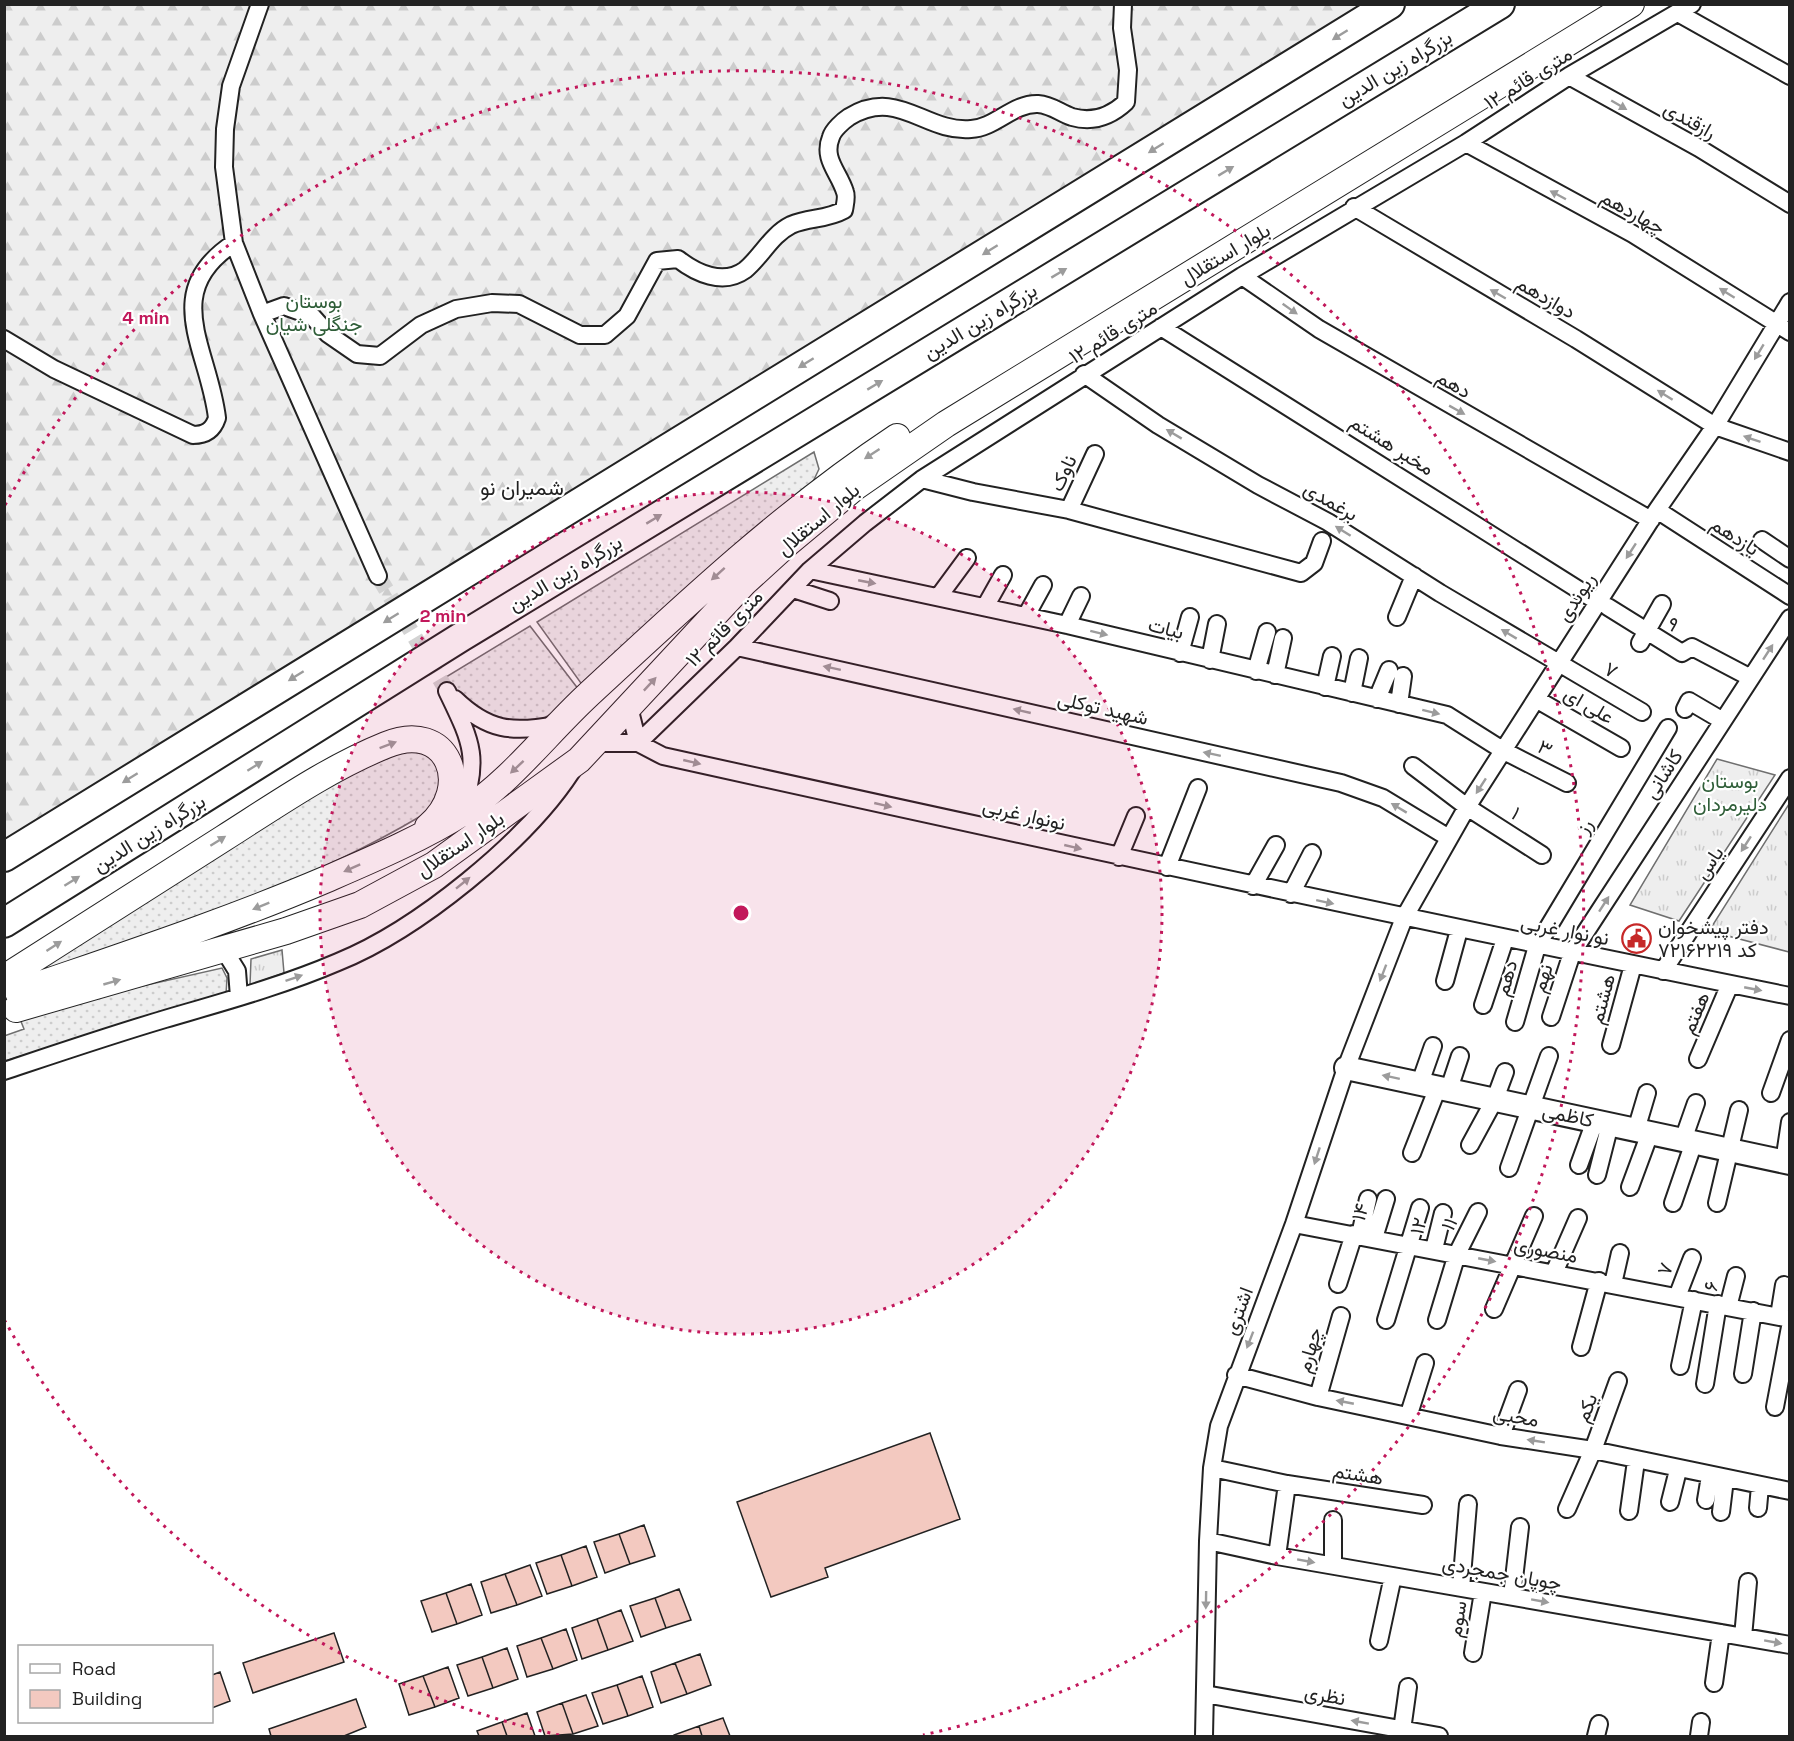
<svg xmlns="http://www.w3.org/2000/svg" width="1794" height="1741" font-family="'Space Grotesk',Vazirmatn,sans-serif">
<defs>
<pattern id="grass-tufts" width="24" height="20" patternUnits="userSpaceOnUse" patternTransform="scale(1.5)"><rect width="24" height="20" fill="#eee"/><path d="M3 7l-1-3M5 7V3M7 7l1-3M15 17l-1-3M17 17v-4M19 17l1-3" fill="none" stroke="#ccc"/></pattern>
<pattern id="forest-firs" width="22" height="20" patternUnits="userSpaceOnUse" patternTransform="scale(1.5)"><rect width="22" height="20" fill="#eee"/><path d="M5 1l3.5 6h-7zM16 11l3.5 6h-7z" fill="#ccc"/></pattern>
<pattern id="garden-dots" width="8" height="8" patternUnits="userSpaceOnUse" patternTransform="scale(1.5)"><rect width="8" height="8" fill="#eee"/><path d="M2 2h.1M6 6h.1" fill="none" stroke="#ccc" stroke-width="1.8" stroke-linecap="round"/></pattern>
</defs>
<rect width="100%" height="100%" fill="#fff"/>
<!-- grass -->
<path fill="url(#grass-tufts)" stroke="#6f6f6f" stroke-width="1.5" d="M1717 759 1775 775 1679 921 1630 905Z
M1789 804V952L1709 931Z
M282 950 284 973 250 985 251 959Z"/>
<!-- forest -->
<path fill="url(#forest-firs)" stroke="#6f6f6f" stroke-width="1.5" d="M5 5H1395L5 856Z"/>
<!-- garden -->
<path fill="url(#garden-dots)" stroke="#6f6f6f" stroke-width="1.5" d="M814 452 819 469 810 488 583 686 537 622Z
M530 626 579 690C568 700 556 713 542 719 506 733 464 708 446 677Z
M414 747 442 766 439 805C307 888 155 932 9 985L331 782Z
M222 968 227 978 226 994 5 1061 4 1036 24 1029 18 1014Z"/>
<!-- building -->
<path fill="#f3c9c0" stroke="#222" stroke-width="1.5" d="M930 1433 960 1519 825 1568 828 1577 771 1597 737 1502Z
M644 1525 655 1556 630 1564 619 1534Z
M619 1534 630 1564 605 1573 594 1542Z
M586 1546 597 1577 572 1586 561 1555Z
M561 1555 572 1586 547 1594 536 1563Z
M530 1565 542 1596 517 1605 505 1574Z
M505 1574 517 1605 491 1613 481 1582Z
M471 1584 482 1615 457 1624 446 1593Z
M679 1589 691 1620 666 1628 655 1598Z
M446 1593 457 1624 432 1632 421 1601Z
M655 1598 666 1628 641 1637 630 1606Z
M621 1610 633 1641 608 1650 597 1619Z
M597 1619 608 1650 582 1659 572 1628Z
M566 1629 577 1660 553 1669 541 1638Z
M334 1633 344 1662 253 1693 243 1663Z
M541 1638 553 1669 527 1677 517 1646Z
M507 1648 518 1679 493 1688 482 1657Z
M700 1654 711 1685 687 1694 675 1663Z
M482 1657 493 1688 468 1696 457 1665Z
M675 1663 687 1694 661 1703 651 1672Z
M448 1667 459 1698 435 1707 423 1676Z
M220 1672 230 1701 212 1708V1675Z
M423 1676 435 1707 409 1715 399 1684Z
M642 1676 653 1707 628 1716 617 1685Z
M617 1685 628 1716 603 1724 592 1693Z
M586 1695 598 1726 573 1734 562 1703Z
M356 1699 366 1727 344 1736H271L269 1729Z
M562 1703 573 1734 545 1736 537 1712Z
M527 1713 535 1736H507L502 1722Z
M723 1718 730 1736H702L699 1726Z
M502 1722 507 1736H479L477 1731Z
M699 1726 702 1736H674V1735Z"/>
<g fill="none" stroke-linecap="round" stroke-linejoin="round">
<!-- street-tunnel -->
<path stroke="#d3d3d3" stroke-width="16" stroke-dasharray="16 8" stroke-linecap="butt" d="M378 576 447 691"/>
<defs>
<path id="street" d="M260 4 231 86 225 129 224 167 234 243 262 314 378 576
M1678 13 1790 76
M1569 76 1699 148 1790 204
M1466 143 1633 234 1790 332
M1354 207 1576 339 1715 426 1790 452
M1242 276 1319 329 1651 520
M262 314 284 306 312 316 328 334 357 354 380 356 421 325 456 309 492 303 519 304 580 335H605L627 316 657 261 678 259C696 273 723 286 745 270 762 256 771 235 791 225 809 217 826 220 844 210 845 204 847 197 845 192 839 172 822 159 831 137 833 130 843 121 849 117 898 87 925 133 971 129 995 128 1013 103 1038 104 1052 105 1060 113 1072 117 1093 123 1111 116 1126 102L1128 70 1122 28 1123 4
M1161 327 1598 602
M4 339 54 369 193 435C206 435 213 430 217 418 209 349 159 292 234 243
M1084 374 1158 425 1258 485 1328 522 1440 593 1642 712
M922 479 973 492 1069 510 1301 573 1314 563 1322 541
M1069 510 1095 454
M1657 510 1790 596
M1762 540 1790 559
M810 570 1067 625 1447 715 1504 751 1567 783
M793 589 830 601
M939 596 967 558
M985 607 1003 575
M1608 607 1682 653 1692 647 1751 678
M1026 616 1043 585
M1397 617 1414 576
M1067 625 1081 596
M1640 643 1662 604
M737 647 1341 783 1383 798 1449 838
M1180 653 1190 617
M1210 660 1217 624
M1256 671 1267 632
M1275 675 1283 638
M1325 687 1332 656
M447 691C471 741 481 758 461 813
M1352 693 1359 658
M455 699C488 731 512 733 556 725
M1377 699 1389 670
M1536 699 1621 748
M1399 704 1403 676
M629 707 638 743
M1685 709 1689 701 1723 721
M596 743H638L663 756C1038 839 1413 920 1790 996
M638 743 737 647 810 570 865 523 922 479 1242 276 1466 143 1569 76 1692 4
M1413 766 1467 807 1542 855
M1119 857 1136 816
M1167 867 1198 788
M1253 886 1276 845
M1291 894 1312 853
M224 950 237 971 239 997
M1663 971 1790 778
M1445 981 1459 930
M1483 1005 1505 939
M1551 1017 1572 953 1790 618
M1515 1022 1537 946 1668 728
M1611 1045 1633 965
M1698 1059 1730 984
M4 1071C58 1053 111 1035 165 1019 223 1002 282 986 338 962 417 930 526 842 572 771
M1420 1083 1433 1046
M1449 1089 1460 1056
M1771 1093 1790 1040
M1636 1130 1647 1093
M1683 1140 1696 1103
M1470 1145 1495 1099 1505 1072
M1412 1153 1438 1087
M1784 1162 1790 1122
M1579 1165 1595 1121
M1509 1168 1549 1056
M1597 1175 1610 1124
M1630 1187 1650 1133
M1673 1203 1694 1142
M1717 1203 1739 1110
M1294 1224 1790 1319
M1360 1235 1368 1199
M1374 1238 1386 1199
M1434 1249 1443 1213
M1554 1273 1578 1218
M1338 1284 1354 1234
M1613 1284 1620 1253
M1677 1297 1692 1258
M1728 1307 1736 1276
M1494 1309 1534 1216
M1779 1316 1784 1285
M1386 1320 1420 1208
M1437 1320 1457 1254 1478 1212
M1581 1347 1599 1281
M1680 1366 1694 1300
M1743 1374 1753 1311
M1236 1375 1318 1397 1501 1436 1593 1450 1790 1491
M1705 1384 1718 1304
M1318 1397 1341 1316
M1775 1407 1790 1327
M1409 1414 1425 1363
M1501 1436 1518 1390
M1217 1469 1287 1484 1423 1505
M1706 1500 1710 1476
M1670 1502 1678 1470
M1758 1508 1760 1486
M1567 1509 1593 1450 1618 1381
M1629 1511 1636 1461
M1721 1512 1725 1479
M1333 1520V1565
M1208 1541 1277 1556 1790 1645
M1277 1556 1287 1484
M1461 1588 1468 1504
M1512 1596 1520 1527
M1743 1637 1748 1582
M1379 1641 1393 1576
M1473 1653 1483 1592
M1714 1683 1721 1633
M1205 1694 1439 1736
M1402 1730 1408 1687
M1204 1736 1208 1541 1212 1468 1219 1426 1294 1224 1346 1068 1404 918 1467 807 1657 510 1715 426 1790 302
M1596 1736 1599 1724
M1699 1736 1701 1722"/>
<path id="secondary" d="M1346 1068 1790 1163"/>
<path id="primary" d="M4 978C78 931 151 884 224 838 276 805 329 768 386 745 448 719 475 787 428 827
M18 992C122 956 226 922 327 879 371 860 425 837 465 811 512 780 547 733 588 695 687 603 784 512 897 437
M16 1009 286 931 360 905 434 865 579 760 744 583 789 542 855 487 946 424 1631 4"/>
<path id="highway" d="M4 857 1390 4
M4 923 461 637 1500 4"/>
</defs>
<!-- street casing -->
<use href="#street" stroke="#222" stroke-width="20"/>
<!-- secondary casing -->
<use href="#secondary" stroke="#222" stroke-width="26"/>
<!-- primary casing -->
<use href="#primary" stroke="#222" stroke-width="28"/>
<!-- highway casing -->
<use href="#highway" stroke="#222" stroke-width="32"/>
<!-- street -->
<use href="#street" stroke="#fff" stroke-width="16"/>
<!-- secondary -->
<use href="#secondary" stroke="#fff" stroke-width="22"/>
<!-- primary -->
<use href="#primary" stroke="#fff" stroke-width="26"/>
<!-- highway -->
<use href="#highway" stroke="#fff" stroke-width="28"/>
</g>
<!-- one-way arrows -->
<defs><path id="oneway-solid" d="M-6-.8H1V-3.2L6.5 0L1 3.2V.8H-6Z" transform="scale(1.5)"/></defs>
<g fill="#9c9c9c">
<use href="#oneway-solid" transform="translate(1340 35) rotate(148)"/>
<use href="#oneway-solid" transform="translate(1619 105) rotate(30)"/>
<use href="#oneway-solid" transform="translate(1156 148) rotate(148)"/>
<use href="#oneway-solid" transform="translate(1226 171) rotate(-31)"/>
<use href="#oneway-solid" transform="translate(1558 195) rotate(-152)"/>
<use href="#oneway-solid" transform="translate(990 250) rotate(148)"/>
<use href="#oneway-solid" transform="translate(1059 273) rotate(-31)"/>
<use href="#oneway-solid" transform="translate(1727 293) rotate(-148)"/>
<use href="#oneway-solid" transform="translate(1498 294) rotate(-150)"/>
<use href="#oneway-solid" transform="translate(1290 309) rotate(35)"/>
<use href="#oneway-solid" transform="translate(1759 352) rotate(121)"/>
<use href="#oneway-solid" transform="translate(806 363) rotate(148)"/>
<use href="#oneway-solid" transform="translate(875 385) rotate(-31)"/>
<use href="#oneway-solid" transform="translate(1665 395) rotate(-148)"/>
<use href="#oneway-solid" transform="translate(1457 410) rotate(29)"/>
<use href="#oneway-solid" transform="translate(1174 434) rotate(-149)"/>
<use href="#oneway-solid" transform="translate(1752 439) rotate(-161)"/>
<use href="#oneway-solid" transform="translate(872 454) rotate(147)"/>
<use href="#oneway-solid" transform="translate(654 519) rotate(-31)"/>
<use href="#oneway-solid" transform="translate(1343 531) rotate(-148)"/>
<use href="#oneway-solid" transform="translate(1631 551) rotate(123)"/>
<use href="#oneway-solid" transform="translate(718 574) rotate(138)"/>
<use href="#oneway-solid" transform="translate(867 582) rotate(11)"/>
<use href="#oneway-solid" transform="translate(391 618) rotate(148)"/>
<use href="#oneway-solid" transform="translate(1099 633) rotate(14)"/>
<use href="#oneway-solid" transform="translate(1509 634) rotate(-149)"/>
<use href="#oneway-solid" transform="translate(1768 652) rotate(-57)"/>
<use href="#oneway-solid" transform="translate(832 668) rotate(-168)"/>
<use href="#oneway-solid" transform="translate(296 676) rotate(148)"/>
<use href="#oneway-solid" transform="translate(650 684) rotate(-47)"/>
<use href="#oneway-solid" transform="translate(1022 711) rotate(-167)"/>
<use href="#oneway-solid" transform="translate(1431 712) rotate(14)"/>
<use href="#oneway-solid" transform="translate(388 745) rotate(-21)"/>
<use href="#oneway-solid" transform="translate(1212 754) rotate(-168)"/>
<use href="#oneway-solid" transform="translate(692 762) rotate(13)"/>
<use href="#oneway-solid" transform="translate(255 766) rotate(-32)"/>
<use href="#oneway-solid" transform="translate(517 767) rotate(137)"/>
<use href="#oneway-solid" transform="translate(130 778) rotate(148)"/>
<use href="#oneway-solid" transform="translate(1481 786) rotate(123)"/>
<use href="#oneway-solid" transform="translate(883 805) rotate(13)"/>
<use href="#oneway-solid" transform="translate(1399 808) rotate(-149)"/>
<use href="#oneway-solid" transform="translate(218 841) rotate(-32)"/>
<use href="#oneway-solid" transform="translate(1746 844) rotate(123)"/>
<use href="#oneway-solid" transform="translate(1073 847) rotate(13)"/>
<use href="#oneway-solid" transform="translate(352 868) rotate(156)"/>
<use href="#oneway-solid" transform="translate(72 881) rotate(-32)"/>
<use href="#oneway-solid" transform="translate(463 883) rotate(-39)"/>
<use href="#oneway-solid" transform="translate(1325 902) rotate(12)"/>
<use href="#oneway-solid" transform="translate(1604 904) rotate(-57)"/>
<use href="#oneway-solid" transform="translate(261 906) rotate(158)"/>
<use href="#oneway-solid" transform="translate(54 946) rotate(-33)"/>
<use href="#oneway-solid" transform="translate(1383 973) rotate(111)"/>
<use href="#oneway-solid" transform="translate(294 978) rotate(-19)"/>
<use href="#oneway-solid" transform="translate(112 982) rotate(-16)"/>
<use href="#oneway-solid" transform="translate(1753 989) rotate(11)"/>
<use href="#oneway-solid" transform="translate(1391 1077) rotate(-168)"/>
<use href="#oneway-solid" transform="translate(1317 1156) rotate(108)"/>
<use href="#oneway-solid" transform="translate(1487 1260) rotate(11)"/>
<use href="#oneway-solid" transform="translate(1250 1340) rotate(111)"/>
<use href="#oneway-solid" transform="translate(1345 1402) rotate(-169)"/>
<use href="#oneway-solid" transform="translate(1536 1441) rotate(-171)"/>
<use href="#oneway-solid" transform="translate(1306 1561) rotate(10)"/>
<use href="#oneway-solid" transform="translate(1206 1600) rotate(91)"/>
<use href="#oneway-solid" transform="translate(1540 1601) rotate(10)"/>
<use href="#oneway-solid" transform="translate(1773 1642) rotate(10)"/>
<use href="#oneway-solid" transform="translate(1360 1722) rotate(-170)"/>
</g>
<!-- distance rings -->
<circle cx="741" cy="913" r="421" fill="#c2185b" fill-opacity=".12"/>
<g fill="none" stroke="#c2185b" stroke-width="3" stroke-dasharray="3 6">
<circle cx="741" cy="913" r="421"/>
<path d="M559 1735A842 842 0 0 1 5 1321M5 505A842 842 0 1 1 923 1735"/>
</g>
<!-- icons -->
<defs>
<symbol id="civic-ring" viewBox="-11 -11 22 22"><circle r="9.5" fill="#fff" stroke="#c62828" stroke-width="1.5"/><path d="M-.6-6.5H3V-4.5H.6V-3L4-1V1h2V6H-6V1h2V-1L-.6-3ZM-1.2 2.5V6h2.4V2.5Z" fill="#c62828"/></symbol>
</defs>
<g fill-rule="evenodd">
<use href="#civic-ring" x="1620" y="922" width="33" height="33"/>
</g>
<g text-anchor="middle" stroke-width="4.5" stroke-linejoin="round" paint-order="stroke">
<!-- street labels -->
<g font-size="20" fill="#222" stroke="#fff">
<text transform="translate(1395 68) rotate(-31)" y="7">بزرگراه زین الدین</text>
<text transform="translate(1528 78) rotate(-32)" y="7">۱۲ متری قائم</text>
<text transform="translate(1690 120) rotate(29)" y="7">رازقندی</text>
<text transform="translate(1633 212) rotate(29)" y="7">چهاردهم</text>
<text transform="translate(1225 254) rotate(-31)" y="7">بلوار استقلال</text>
<text transform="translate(1546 297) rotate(30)" y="7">دوازدهم</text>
<text transform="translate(980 321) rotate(-31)" y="7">بزرگراه زین الدین</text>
<text transform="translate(1113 332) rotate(-32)" y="7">۱۲ متری قائم</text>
<text transform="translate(1454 384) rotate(30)" y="7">دهم</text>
<text transform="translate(1392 445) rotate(32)" y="7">مخبر هشتم</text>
<text transform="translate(1063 473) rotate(-65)" y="7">ناوک</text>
<text transform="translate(1331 501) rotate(30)" y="7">برغمدی</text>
<text transform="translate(818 519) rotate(-40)" y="7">بلوار استقلال</text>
<text transform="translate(1735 536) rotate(33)" y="7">یازدهم</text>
<text transform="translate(565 573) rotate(-31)" y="7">بزرگراه زین الدین</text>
<text transform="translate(1576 597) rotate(-57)" y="7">ریوندی</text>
<text transform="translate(1673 624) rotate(31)" y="7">۹</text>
<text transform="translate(724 628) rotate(-45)" y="7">۱۲ متری قائم</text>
<text transform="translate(1166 628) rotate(14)" y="7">بیات</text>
<text transform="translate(1611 670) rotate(30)" y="7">۷</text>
<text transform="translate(1589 705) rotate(30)" y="7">علی ای</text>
<text transform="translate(1103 708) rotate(13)" y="7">شهید توکلی</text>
<text transform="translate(1545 748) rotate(28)" y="7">۳</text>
<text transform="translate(1663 774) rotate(-57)" y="7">کاشانی</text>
<text transform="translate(1516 813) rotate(33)" y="7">۱</text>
<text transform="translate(1024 814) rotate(13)" y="7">نونوار غربی</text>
<text transform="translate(1584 826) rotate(-59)" y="7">رز</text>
<text transform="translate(149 833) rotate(-32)" y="7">بزرگراه زین الدین</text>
<text transform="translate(460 844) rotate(-34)" y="7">بلوار استقلال</text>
<text transform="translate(1709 863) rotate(-57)" y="7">یاس</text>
<text transform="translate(1565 930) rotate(11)" y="7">نو نوار غربی</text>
<text transform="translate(1506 978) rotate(-74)" y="7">دهم</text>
<text transform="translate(1542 978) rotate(-72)" y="7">نهم</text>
<text transform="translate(1602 999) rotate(-75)" y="7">هشتم</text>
<text transform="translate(1695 1013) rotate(-67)" y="7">هفتم</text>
<text transform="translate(1568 1115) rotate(12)" y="7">کاظمی</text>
<text transform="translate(1360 1212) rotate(-73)" y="7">۱۴</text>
<text transform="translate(1449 1224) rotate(-64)" y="7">۱۱</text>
<text transform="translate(1418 1226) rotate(-75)" y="7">۱۲</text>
<text transform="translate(1546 1250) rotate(11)" y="7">منصوری</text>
<text transform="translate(1665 1269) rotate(-68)" y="7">۷</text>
<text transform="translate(1711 1286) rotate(-76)" y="7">۶</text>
<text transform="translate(1238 1311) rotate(-69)" y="7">اشتری</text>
<text transform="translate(1309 1350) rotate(-74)" y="7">چهارم</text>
<text transform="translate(1586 1408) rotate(-70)" y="7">یکم</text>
<text transform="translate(1516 1416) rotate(10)" y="7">محبی</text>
<text transform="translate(1358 1474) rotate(9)" y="7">هشتم</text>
<text transform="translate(1502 1573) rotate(10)" y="7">چوپان جمجردی</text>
<text transform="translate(1457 1619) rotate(-81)" y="7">سوم</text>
<text transform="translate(1325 1695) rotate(10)" y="7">نظری</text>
</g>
<!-- park labels -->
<g font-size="20" fill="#2f5e38" stroke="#fff">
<text x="314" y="308">بوستان<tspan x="314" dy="23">جنگلی شیان</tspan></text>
<text x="1730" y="788">بوستان<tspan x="1730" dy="23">دلیرمردان</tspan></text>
</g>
<!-- poi labels -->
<g font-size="20" fill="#222" stroke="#fff" text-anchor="start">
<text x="1658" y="934">دفتر پیشخوان<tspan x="1658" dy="23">کد ۷۲۱۶۲۲۱۹</tspan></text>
</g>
<!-- neighbourhood labels -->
<g font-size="21" fill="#222" stroke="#fff">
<text x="522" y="495">شمیران نو</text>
</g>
</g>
<circle cx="741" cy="913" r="9" fill="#c2185b" stroke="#fff" stroke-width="3"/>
<g font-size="18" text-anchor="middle" font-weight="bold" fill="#c2185b" stroke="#fff" stroke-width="4.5" stroke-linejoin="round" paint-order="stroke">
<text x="146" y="324">4 min</text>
<text x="443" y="622">2 min</text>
</g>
<!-- border -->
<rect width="1794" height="1741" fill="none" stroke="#222222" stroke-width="12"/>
<!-- legend -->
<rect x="18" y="1645" width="195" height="78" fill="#ffffff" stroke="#a7a7a7" stroke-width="1.5"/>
<rect x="30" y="1664" width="30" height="9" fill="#ffffff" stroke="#a7a7a7" stroke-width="1.5"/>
<text x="72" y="1675" font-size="18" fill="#222222">Road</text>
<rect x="30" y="1690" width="30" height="18" fill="#f3c9c0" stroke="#a7a7a7" stroke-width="1.5"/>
<text x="72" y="1705" font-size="18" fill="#222222">Building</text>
</svg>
